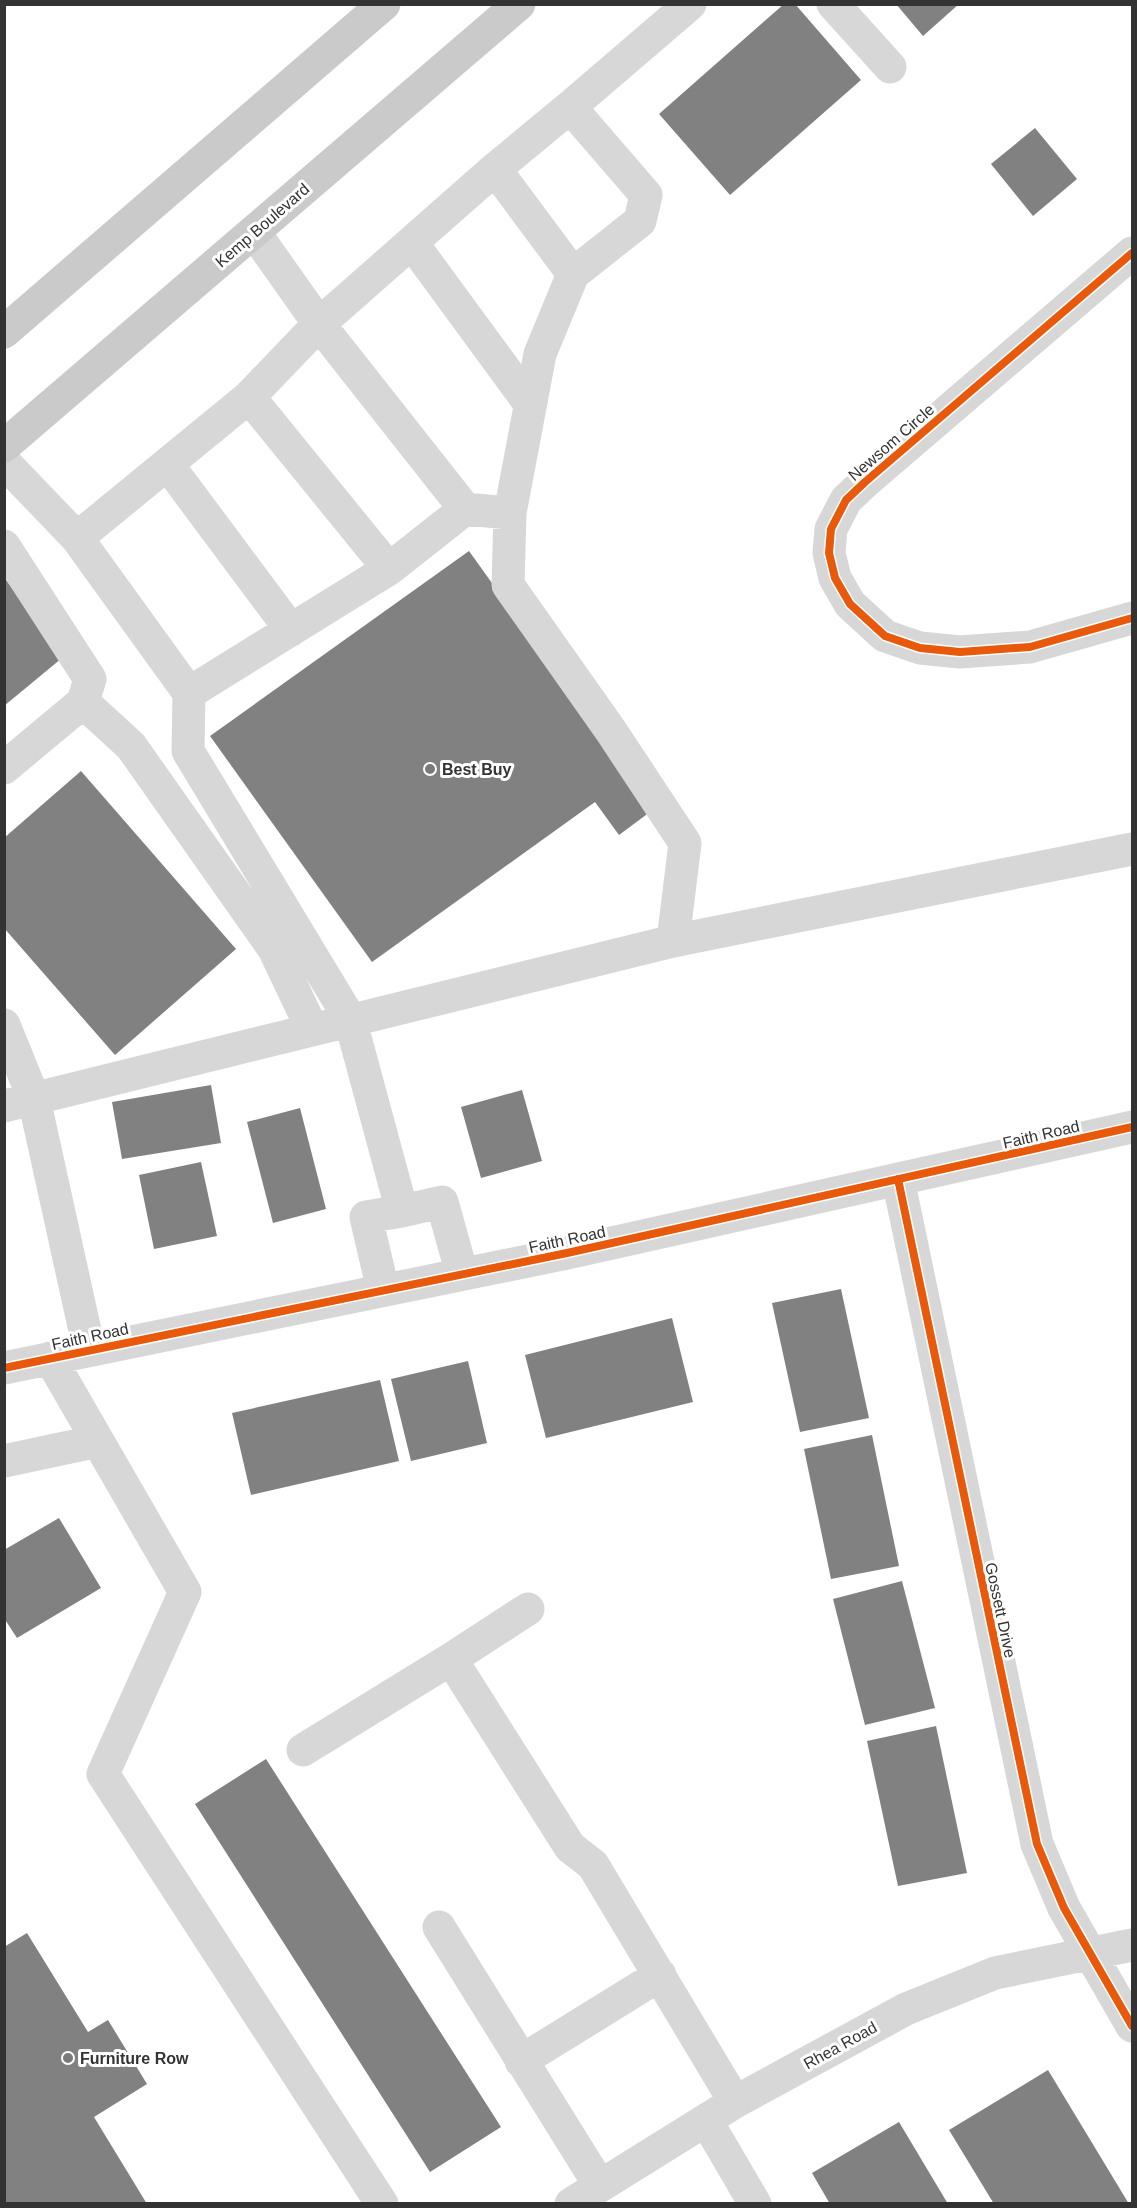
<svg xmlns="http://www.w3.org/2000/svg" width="1137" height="2208" font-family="Arial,sans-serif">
<rect width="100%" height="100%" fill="#fff"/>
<!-- building -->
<path fill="#818181" d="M784 4H795L861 80 730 195 659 114Z
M896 4H959L923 36Z
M1035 128 1077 179 1033 216 991 164Z
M469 551 654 809 619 835 595 802 372 962 210 736Z
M4 577 62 658 4 706Z
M81 771 236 949 115 1055 4 928V838Z
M211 1085 221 1143 122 1159 112 1102Z
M522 1090 542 1161 481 1178 461 1107Z
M300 1108 326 1209 273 1223 247 1122Z
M201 1162 217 1236 154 1249 139 1175Z
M841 1289 869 1418 800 1432 772 1303Z
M672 1318 693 1402 546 1438 525 1355Z
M468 1361 487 1443 411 1461 391 1379Z
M380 1380 399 1461 251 1495 232 1413Z
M872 1435 899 1566 831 1579 804 1449Z
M59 1518 101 1588 17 1638 4 1618V1550Z
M902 1581 935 1708 865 1725 833 1599Z
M936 1726 967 1873 898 1886 867 1741Z
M266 1759 501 2127 430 2172 195 1804Z
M27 1933 88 2032 108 2020 147 2084 94 2117 147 2204H4V1947Z
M1048 2070 1129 2204H994L949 2130Z
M899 2122 948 2204H830L812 2173Z"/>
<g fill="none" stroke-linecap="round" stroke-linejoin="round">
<!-- minor -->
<path stroke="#d7d7d7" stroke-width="33" d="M833 4 890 67
M570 107 690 4
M495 169 573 274
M254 232 319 324 465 509
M412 243 530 404
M1132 253 865 482 846 500 831 529 829 553 835 578 850 604 885 636 920 648 960 652 1030 647 1132 618
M249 397 389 569
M4 462 77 538 189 693 389 569 465 509 510 513 540 354 573 274 640 221 646 195 570 107 495 169 319 324 249 397 77 538
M168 465 291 630
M510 513 508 585 611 731 685 843 673 941
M4 546 90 679 83 702 4 768
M189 693 188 751 350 1019 402 1211 366 1217 383 1290
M83 702 131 746 274 949 312 1029
M4 1025 34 1099 89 1349
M4 1106 673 941 1132 849
M898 1179 1037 1844 1064 1908 1132 2026
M402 1211 442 1202 462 1274
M50 1358 185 1592 103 1774 382 2204
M4 1368 567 1253 1132 1127
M4 1461 98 1441
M451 1659 528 1609
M303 1750 451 1659 570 1847 593 1865 735 2102
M439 1927 600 2186
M521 2061 660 1975
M706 2120 755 2204
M571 2204 735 2102 906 2009 995 1973 1132 1945"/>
<!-- major -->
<path stroke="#cacaca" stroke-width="33" d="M4 332 384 4
M4 446 519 4"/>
<defs>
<path id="cycleway" d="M1132 253 865 482 846 500 831 529 829 553 835 578 850 604 885 636 920 648 960 652 1030 647 1132 618
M898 1179 1037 1844 1064 1908 1132 2026
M4 1368 567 1253 1132 1127"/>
</defs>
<!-- cycleway casing -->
<use href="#cycleway" stroke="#fff" stroke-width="11"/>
<!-- cycleway -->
<use href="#cycleway" stroke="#e8590c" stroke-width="8"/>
</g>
<!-- markers -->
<g fill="#7a7a7a" stroke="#fff" stroke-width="2">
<circle cx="430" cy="769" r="6"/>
<circle cx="68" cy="2058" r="6"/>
</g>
<g text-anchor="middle" stroke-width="6" stroke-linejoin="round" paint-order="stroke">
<!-- street labels -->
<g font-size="16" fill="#333" stroke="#fff">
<text transform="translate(262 225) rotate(-41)" y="6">Kemp Boulevard</text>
<text transform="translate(891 442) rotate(-41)" y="6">Newsom Circle</text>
<text transform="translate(1041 1134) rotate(-13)" y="6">Faith Road</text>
<text transform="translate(567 1239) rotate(-12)" y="6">Faith Road</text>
<text transform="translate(90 1336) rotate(-12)" y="6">Faith Road</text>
<text transform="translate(1001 1610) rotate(78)" y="6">Gossett Drive</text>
<text transform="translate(840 2045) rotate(-29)" y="6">Rhea Road</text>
</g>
<!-- poi labels -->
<g font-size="16" font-weight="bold" fill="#333" stroke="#fff" text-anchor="start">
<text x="442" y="775">Best Buy</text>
<text x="80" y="2064">Furniture Row</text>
</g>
</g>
<!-- border -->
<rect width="1137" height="2208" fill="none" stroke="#333333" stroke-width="12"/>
</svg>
